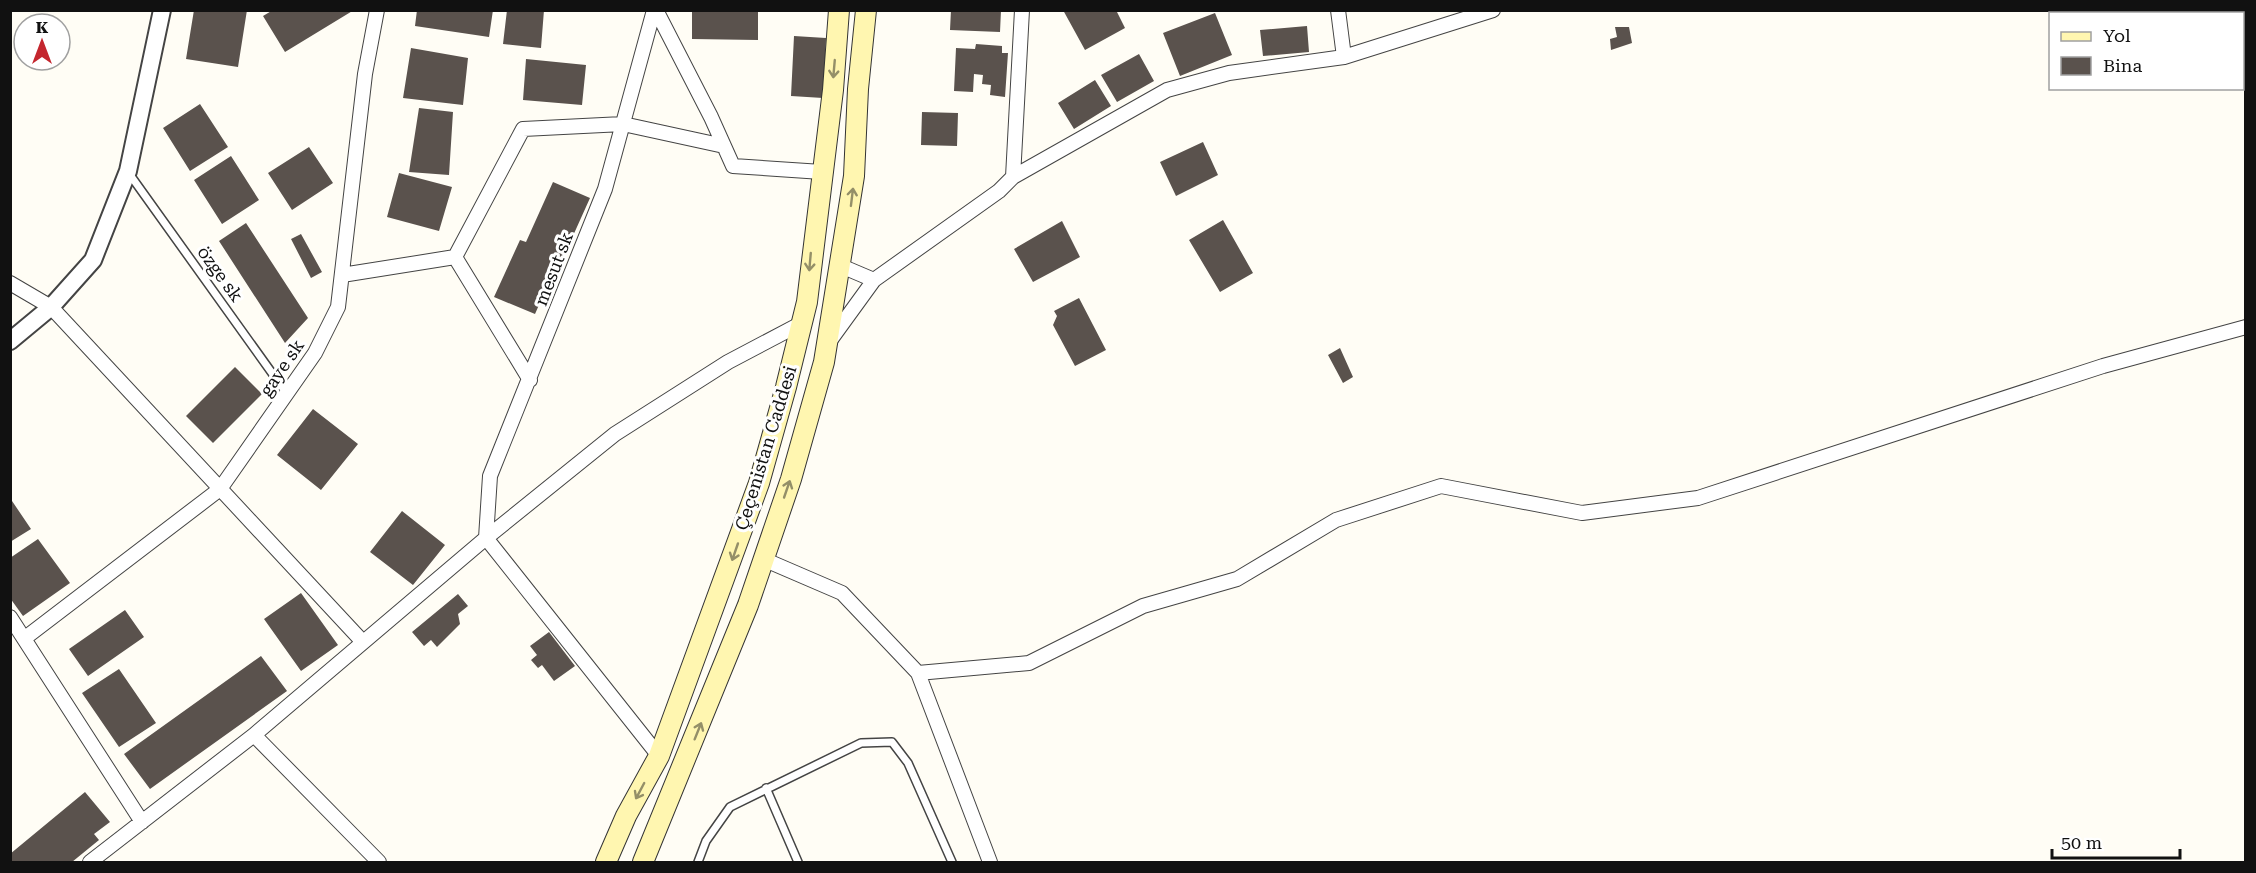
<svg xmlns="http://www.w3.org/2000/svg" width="2256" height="873" font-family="'Roboto Serif',serif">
<rect width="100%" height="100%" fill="#fffdf5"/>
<!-- building -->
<path fill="#5a524d" d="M194 10H247L238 67 186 59Z
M273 10H354L285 52 263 16Z
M417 10H493L489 37 415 26Z
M507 10H544L541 48 503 44Z
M692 10H758V40L692 39Z
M951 10H1001L1000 32 950 30Z
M1063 10H1116L1125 28 1085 50Z
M1215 13 1232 55 1180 76 1163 33Z
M1307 26 1309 52 1263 56 1260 30Z
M1615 27H1629L1632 43 1611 50 1610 39 1617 37Z
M794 36 826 38 823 98 791 96Z
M976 44 1002 46V53H1008L1005 97 990 95 991 85 982 84 983 75 974 74 973 92 954 91 956 48 975 49Z
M411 48 468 58 463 105 403 98Z
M1139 54 1154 81 1117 102 1101 75Z
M526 59 586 65 582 105 523 100Z
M1095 80 1111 106 1074 129 1058 103Z
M200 104 228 147 190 171 163 128Z
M419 108 453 112 449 175 409 172Z
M922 112 958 113 957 146 921 145Z
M1203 142 1218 175 1176 196 1160 162Z
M309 147 333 183 292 210 268 173Z
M231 156 259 200 222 224 194 180Z
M399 173 452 187 439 231 387 217Z
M553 182 590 198 563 258 560 257 535 314 494 297 520 240 526 242Z
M1223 220 1253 273 1220 292 1189 240Z
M1062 221 1080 257 1033 282 1014 249Z
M246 223 308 318 285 343 219 241Z
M301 234 322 272 311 278 291 239Z
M1079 298 1106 350 1075 366 1053 325 1057 316 1054 311Z
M1340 348 1353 377 1343 383 1328 355Z
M235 367 262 394 213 443 186 416Z
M313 409 358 444 321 490 277 455Z
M10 498 31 529 10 542Z
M402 511 445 545 413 585 370 552Z
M38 539 70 583 23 616 10 598V558Z
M301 593 338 645 301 671 264 619Z
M458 594 468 606 458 614 460 624 437 647 431 640 424 646 412 632Z
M125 610 144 637 88 676 69 649Z
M549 632 575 666 554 681 542 665 538 668 531 660 537 655 530 646Z
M261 656 287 691 150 789 124 754Z
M119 669 156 723 119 747 82 693Z
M85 792 110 822 94 834 99 840 72 862H10V854Z"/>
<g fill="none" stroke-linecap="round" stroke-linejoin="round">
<defs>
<path id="service" d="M128 172 287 394
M766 788 798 862
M698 862 706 841 730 807 861 743 892 742 908 763 952 862"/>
<path id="minor" d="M656 10 711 117 733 166 822 172
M1338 10 1344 57
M1013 177 1022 10
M455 257 530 380
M841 266 874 280
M342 275 455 257 523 129 623 124 724 146
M10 283 51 307 362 641
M829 342 874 280 999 191 1013 177 1167 90 1229 73 1344 57 1493 10
M486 538 490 476 605 189 654 10
M486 538 659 756
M763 559 842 593 918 673 990 862
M10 617 142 822
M25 638 220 489 315 353 338 307 365 74 377 10
M918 673 1029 663 1143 606 1237 579 1336 520 1441 486 1582 513 1698 498 2103 366 2246 327
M254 735 379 862
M90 862 254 735 486 538 615 434 728 362 802 323"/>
<path id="tertiary" d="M10 341 51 307 93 260 128 171 162 10"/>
<path id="secondary" d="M606 862 626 816 659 756 759 483 786 387 807 302 833 90 839 10
M643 862 748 605 791 479 824 362 854 176 858 89 866 10"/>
</defs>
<!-- service casing -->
<use href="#service" stroke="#444" stroke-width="10"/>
<!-- minor casing -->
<use href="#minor" stroke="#444" stroke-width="16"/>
<!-- tertiary casing -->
<use href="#tertiary" stroke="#444" stroke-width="20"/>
<!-- secondary casing -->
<use href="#secondary" stroke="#333" stroke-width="22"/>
<!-- service -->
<use href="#service" stroke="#fff" stroke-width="7"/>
<!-- minor -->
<use href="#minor" stroke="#fff" stroke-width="14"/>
<!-- tertiary -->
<use href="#tertiary" stroke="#fff" stroke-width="16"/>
<!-- secondary -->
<use href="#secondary" stroke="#fff6b0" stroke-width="20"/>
</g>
<!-- one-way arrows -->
<defs><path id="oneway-shaft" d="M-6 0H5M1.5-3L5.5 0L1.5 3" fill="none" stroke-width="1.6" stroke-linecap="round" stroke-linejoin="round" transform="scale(1.5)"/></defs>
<g stroke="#948f68">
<use href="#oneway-shaft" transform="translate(834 69) rotate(95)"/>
<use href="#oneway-shaft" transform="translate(852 197) rotate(-83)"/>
<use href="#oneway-shaft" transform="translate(810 262) rotate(95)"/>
<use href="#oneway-shaft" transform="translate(787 489) rotate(-71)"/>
<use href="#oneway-shaft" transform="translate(735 552) rotate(109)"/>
<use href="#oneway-shaft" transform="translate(698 731) rotate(-68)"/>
<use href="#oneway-shaft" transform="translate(640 791) rotate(118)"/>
</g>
<g text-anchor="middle" stroke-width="6" stroke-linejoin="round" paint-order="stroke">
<!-- street labels -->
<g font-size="18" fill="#111" stroke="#fff">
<text transform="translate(554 269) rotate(-69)" y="6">mesut sk</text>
<text transform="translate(220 274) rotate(54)" y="6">özge sk</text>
<text transform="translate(282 368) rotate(-56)" y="6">gaye sk</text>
<text transform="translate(766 448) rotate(-73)" y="6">Çeçenistan Caddesi</text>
</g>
</g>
<!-- border -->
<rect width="2256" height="873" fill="none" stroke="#111111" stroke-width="24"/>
<!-- legend -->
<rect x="2049" y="12" width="195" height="78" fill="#ffffff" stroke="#a0a0a0" stroke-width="1.5"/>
<rect x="2061" y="32" width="30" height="9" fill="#fff6b0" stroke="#a0a0a0" stroke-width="1.5"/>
<text x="2103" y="42" font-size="18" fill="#111111">Yol</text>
<rect x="2061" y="57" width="30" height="18" fill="#5a524d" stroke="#a0a0a0" stroke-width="1.5"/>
<text x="2103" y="72" font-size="18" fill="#111111">Bina</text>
<!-- north arrow -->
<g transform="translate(42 42)"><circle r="28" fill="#ffffff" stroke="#a0a0a0" stroke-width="1.5"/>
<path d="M0-4.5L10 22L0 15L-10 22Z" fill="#c4262e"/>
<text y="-9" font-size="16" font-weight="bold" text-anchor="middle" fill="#111111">K</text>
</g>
<!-- scale -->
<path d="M2052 849v9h128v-9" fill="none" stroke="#111111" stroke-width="3"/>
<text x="2061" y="849" font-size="18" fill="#111111" stroke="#ffffff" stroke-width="4.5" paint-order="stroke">50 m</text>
</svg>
